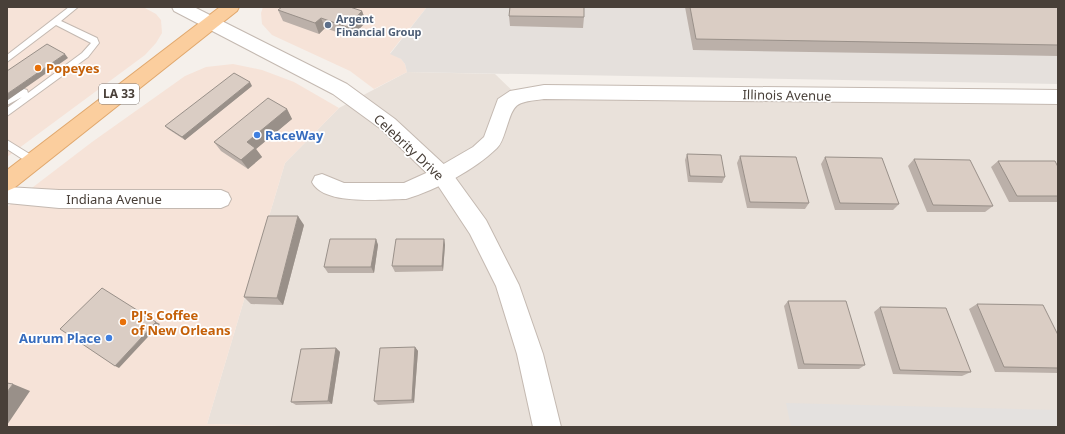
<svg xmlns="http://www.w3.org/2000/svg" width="1065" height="434" font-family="'Noto Sans',sans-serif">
<rect width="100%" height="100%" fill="#f5f0eb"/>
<!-- residential -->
<path fill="#e9e1da" d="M407 72 495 74 523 101 535 97 1058 103V427H317L207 424 285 163 339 108Z"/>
<!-- commercial -->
<path fill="#f6e3d8" d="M7 7H143L156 14 161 20 162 33 156 43 145 55 7 157Z
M263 7H427L390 53 401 59 405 64 407 72 374 89 350 71 272 35 262 24 261 13Z
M233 64 262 70 294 82 339 108 285 163 207 424 317 427H7V207L92 142 185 76 206 67Z"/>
<!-- industrial -->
<path fill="#e5e0dc" d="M427 7H1058V84L407 72 405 64 401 59 390 54Z"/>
<!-- parking -->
<path fill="#e4e1df" d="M786 403 1058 410V427H791Z"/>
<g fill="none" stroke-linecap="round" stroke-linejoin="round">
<defs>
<path id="service" d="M69 7H78L61 21 97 38 99 43 88 57 7 116V108L22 97 7 105V98L24 89 27 90 28 93 82 53 91 43 56 25 7 62V55Z
M7 140 36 158 38 161 36 164H30L7 149Z"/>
<path id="minor" d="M544 85 1058 90V104L544 99C513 103 515 102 505 132 503 138 501 144 497 148 473 171 438 189 406 199 382 199 324 206 312 182L315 176 322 174 344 183H404L435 169 473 147 484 137 498 99 510 91Z
M7 187 59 190H221L228 193 231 199 228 205 221 208H59L7 203Z"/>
<path id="tertiary" d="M172 7H194L347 84 395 119 449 169 486 220 519 285 543 354 561 427H533L517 354 496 286 470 234 435 181 381 129 333 94 174 11Z"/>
<path id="primary" d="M220 7H239L237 11 14 188 7 191V170Z"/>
</defs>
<!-- service casing -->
<use href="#service" stroke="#c4b9b1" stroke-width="2"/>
<!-- minor casing -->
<use href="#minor" stroke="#c4b9b1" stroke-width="2"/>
<!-- tertiary casing -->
<use href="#tertiary" stroke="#c4b9b1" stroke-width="2"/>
<!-- primary casing -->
<use href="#primary" stroke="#e1a86d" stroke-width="2"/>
<!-- service -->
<use href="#service" fill="#fff" fill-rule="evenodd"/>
<!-- minor -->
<use href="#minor" fill="#fff" fill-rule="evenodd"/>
<!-- tertiary -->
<use href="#tertiary" fill="#fff" fill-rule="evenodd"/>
<!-- primary -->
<use href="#primary" fill="#fbce9e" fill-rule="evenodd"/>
</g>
<!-- wall -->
<path fill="#bbb0a9" d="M685 7H1058V56L693 50Z
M352 8 362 11 366 22 351 37 325 28 319 34 283 21 278 10Z
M509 16 584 17 583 28 510 26Z
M252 86 185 140 168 129 165 126Z
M287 109 292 119 256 149 262 157 248 169 221 151 214 142Z
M687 154 725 177 722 183 688 182 685 160Z
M740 156 809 203 805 209 747 208 737 163Z
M825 157 899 204 893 210H835L821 164Z
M914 159 993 206 985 212H927L908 166Z
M998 161 1058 167V202H1009L991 167Z
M304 225 283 305 251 304 244 297Z
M376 239 378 245 374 273H328L324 267Z
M444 239 445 245 443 271 395 272 392 266Z
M788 301 865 365 859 369H798L784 306Z
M977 304 1058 335V373L995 372 969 309Z
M880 307 971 372 962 376 893 374 874 312Z
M415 347 418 351 414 403 378 405 374 401Z
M336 348 340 352 332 404 296 405 291 402Z"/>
<!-- shaded-wall -->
<path fill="#999089" d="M362 11 366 22 351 37 347 27Z
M321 18 325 28 319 34 315 23Z
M65 54 68 58 8 100 7 99V94Z
M250 82 252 86 185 140 182 137Z
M287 109 292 119 256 149 262 157 248 169 241 160 247 142Z
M298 216 304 225 283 305 277 298Z
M376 239 378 245 374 273 371 267Z
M444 239 445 245 443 271 442 266Z
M156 322 160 324 119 368 115 366Z
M415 347 418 351 414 403 412 400Z
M336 348 340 352 332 404 328 401Z
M13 384 30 391 7 425V392Z"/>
<!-- building -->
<path fill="#dacdc4" stroke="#999089" d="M282 7H350L362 11 347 27 321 18 315 23 278 10Z
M510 7H584V17L509 16Z
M690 7H1058V45L696 39Z
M47 44 65 54 7 94V71Z
M234 73 250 82 182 137 165 126Z
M268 98 287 109 247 142 255 148 241 160 214 142Z
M687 154 721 155 725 177 690 176Z
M740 156 796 157 809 203 750 202Z
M825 157 882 158 899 204 840 203Z
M914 159 970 160 993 206 933 205Z
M998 161H1055L1058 167V196H1017Z
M268 216H298L277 298 244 297Z
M330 239H376L371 267H324Z
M396 239H444L442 266H392Z
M102 288 156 322 115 366 60 329Z
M788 301H846L865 365 804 364Z
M977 304 1043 305 1058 335V368L1004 367Z
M880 307 946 308 971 372 900 370Z
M415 347 412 400 374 401 380 348Z
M336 348 328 401 291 402 301 349Z
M7 383 13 384 7 392Z"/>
<!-- markers -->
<circle fill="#5c6f8a" stroke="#fff" stroke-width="1.5" cx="328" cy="25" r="4"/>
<g fill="#e8710a" stroke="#fff" stroke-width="1.5">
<circle cx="38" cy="68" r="4"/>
<circle cx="123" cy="322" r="4"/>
</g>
<g fill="#3f7fe0" stroke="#fff" stroke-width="1.5">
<circle cx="257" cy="135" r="4"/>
<circle cx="109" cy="338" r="4"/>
</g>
<g text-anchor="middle" stroke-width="3.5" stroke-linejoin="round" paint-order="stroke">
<!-- far-service labels -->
<g font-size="11" font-weight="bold" fill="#4e5e75" stroke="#fff" text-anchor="start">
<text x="336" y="23">Argent<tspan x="336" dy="13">Financial Group</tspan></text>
</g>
<!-- shield labels -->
<rect fill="#fff" stroke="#807974" stroke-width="1" x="99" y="84" width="40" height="20" rx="3"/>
<g font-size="12" font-weight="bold" fill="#494039">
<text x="119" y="98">LA 33</text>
</g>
<!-- food labels -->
<g font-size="13" font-weight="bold" fill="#c56008" stroke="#fff" text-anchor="start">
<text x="46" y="73">Popeyes</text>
<text x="131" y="320">PJ's Coffee<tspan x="131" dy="15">of New Orleans</tspan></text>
</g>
<!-- street labels -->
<g font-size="13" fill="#494039" stroke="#fff">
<text transform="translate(787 95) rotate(1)" y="5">Illinois Avenue</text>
<text transform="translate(409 147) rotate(43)" y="5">Celebrity Drive</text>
<text x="114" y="204">Indiana Avenue</text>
</g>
<!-- shop labels -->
<g font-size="13" font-weight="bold" fill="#366cbe" stroke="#fff" text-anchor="start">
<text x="265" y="140">RaceWay</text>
<text x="101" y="343" text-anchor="end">Aurum Place</text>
</g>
</g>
<!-- border -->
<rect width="1065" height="434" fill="none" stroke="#494039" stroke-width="16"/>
</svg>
